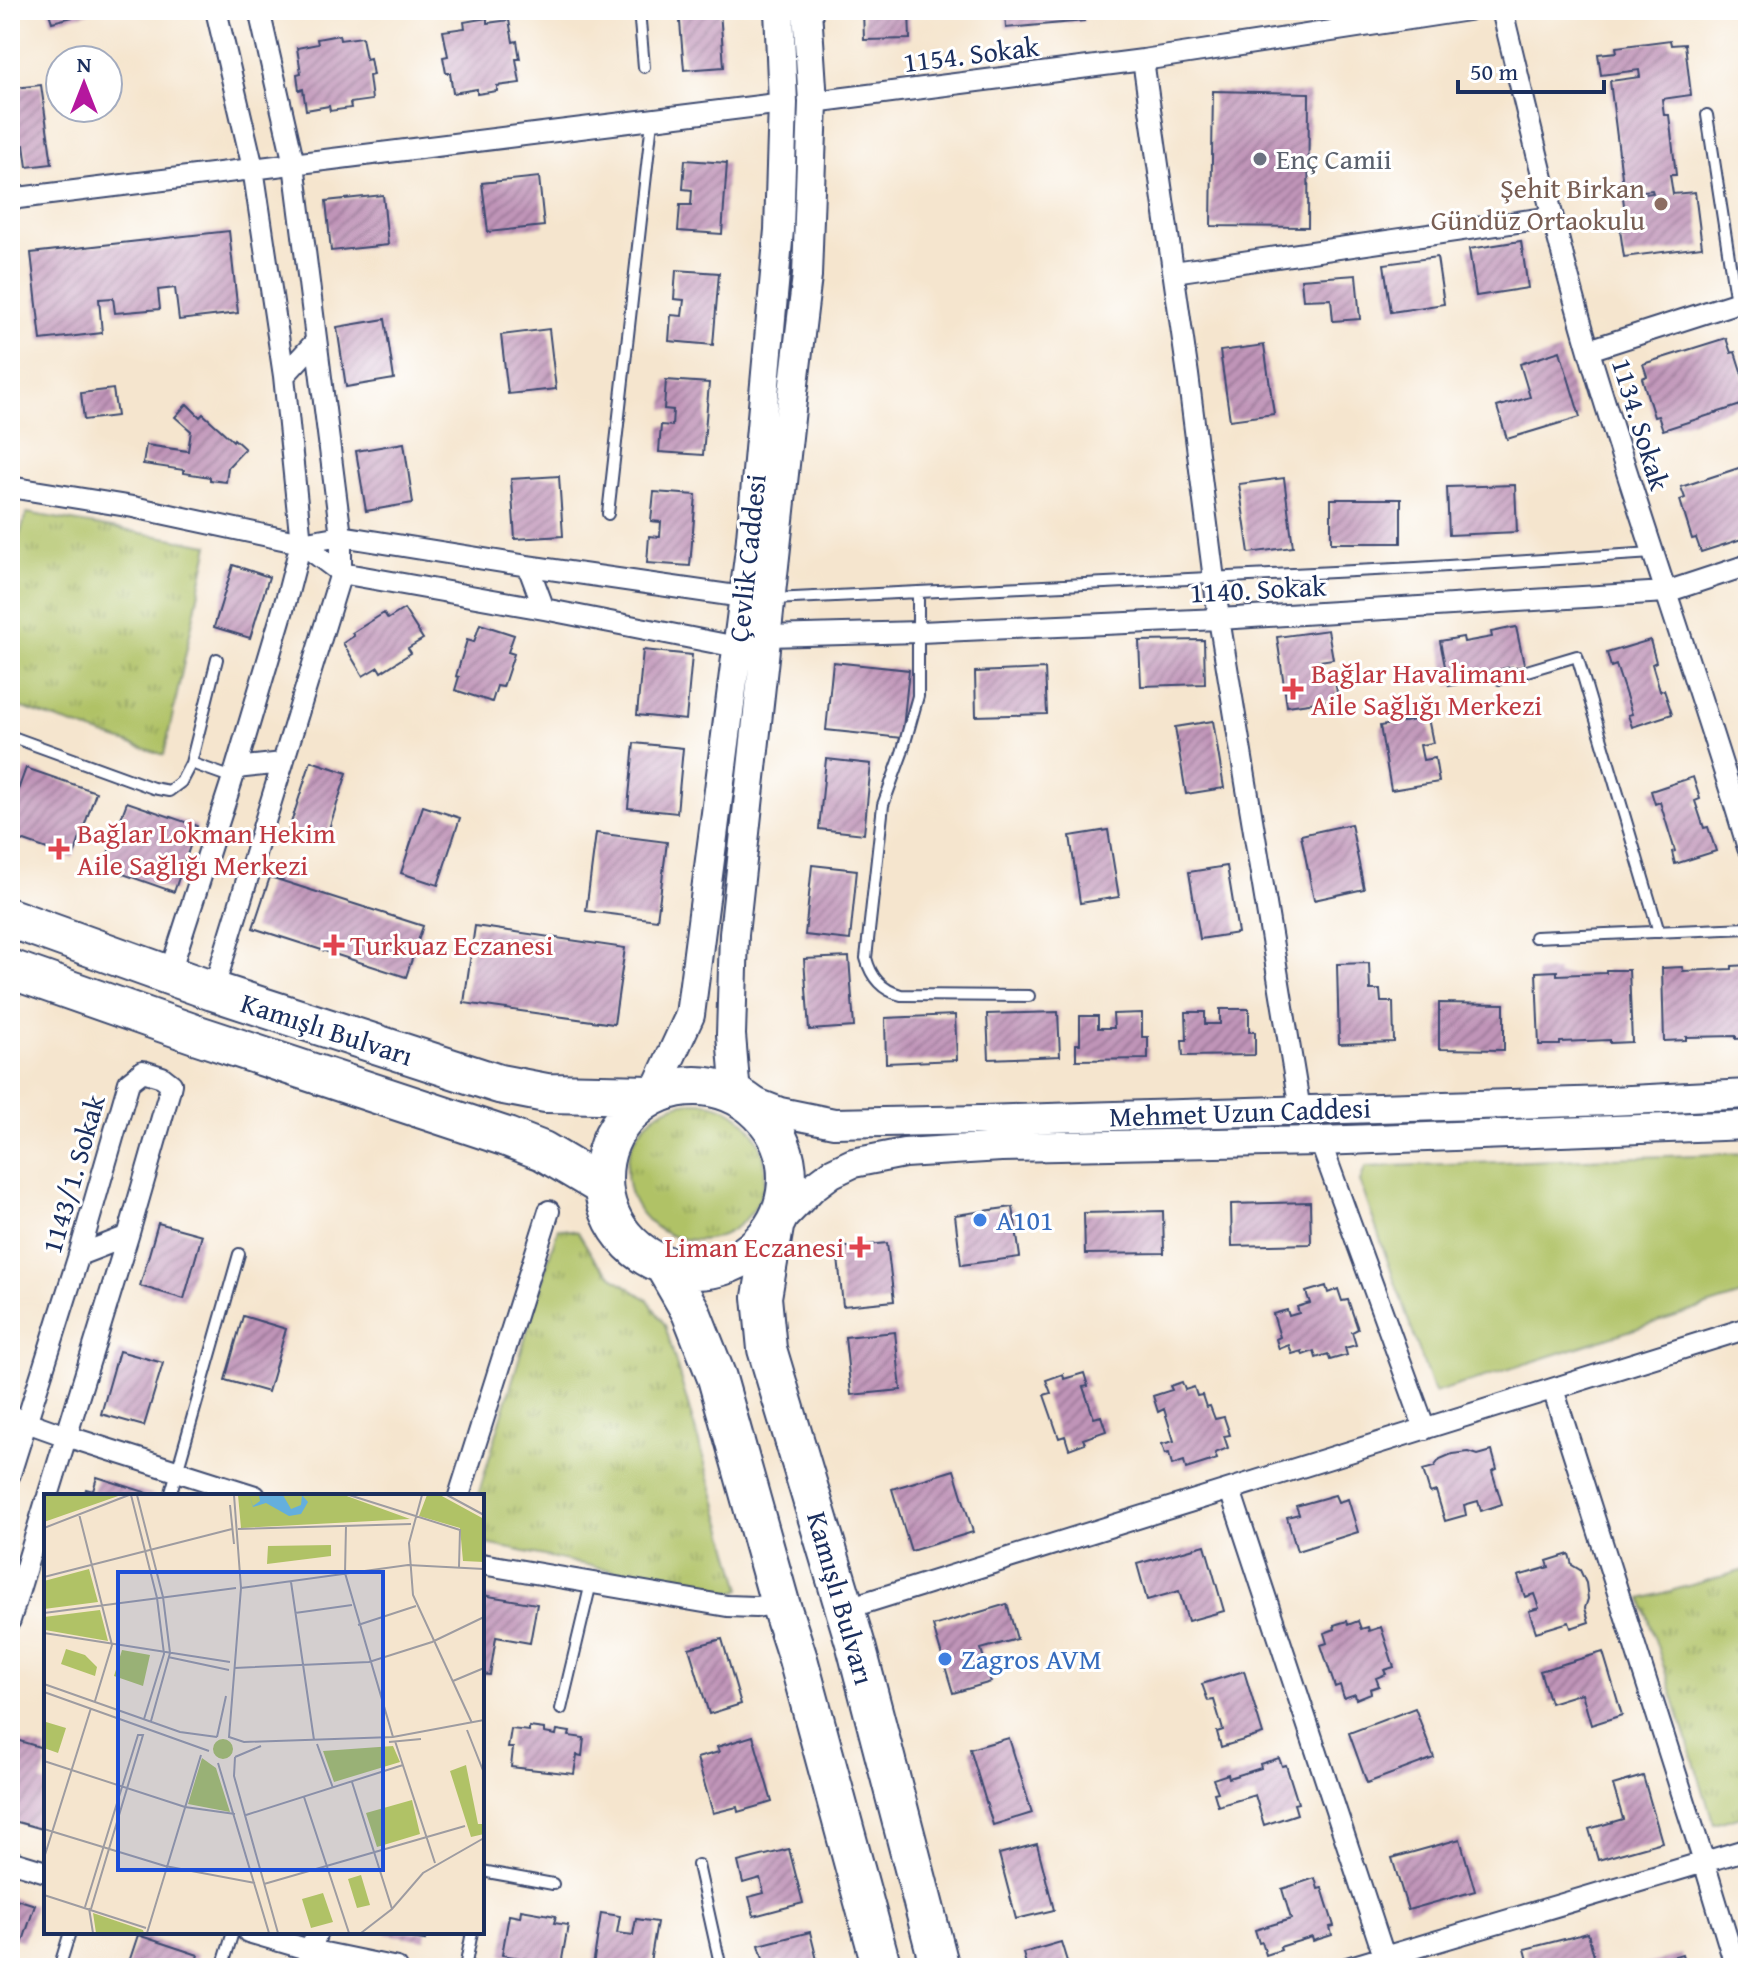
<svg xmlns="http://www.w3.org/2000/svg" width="1758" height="1978" font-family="'Gentium Book Plus',serif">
<defs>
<pattern id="grass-tufts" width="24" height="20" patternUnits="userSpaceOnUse" patternTransform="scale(2)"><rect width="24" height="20" fill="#b0c266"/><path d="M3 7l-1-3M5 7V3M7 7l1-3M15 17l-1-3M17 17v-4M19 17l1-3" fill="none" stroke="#8e9e57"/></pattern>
<pattern id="building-hatch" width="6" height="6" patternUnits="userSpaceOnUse" patternTransform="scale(2)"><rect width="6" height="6" fill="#c094b8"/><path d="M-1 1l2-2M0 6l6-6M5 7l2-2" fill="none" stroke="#9b7999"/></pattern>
</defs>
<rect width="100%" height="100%" fill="#fff"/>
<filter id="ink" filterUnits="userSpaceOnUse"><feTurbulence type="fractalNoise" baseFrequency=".0125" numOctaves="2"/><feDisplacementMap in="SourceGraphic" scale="16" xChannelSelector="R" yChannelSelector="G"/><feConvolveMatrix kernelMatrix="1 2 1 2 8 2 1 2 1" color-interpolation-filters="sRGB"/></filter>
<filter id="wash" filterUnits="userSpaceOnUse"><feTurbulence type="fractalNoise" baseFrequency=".006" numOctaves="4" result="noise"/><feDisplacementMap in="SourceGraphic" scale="32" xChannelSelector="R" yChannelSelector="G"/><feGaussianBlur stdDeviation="1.8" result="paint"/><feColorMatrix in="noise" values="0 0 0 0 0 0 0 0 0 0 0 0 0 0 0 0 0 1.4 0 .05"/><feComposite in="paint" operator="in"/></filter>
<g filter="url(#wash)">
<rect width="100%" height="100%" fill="#f5e5ce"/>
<!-- grass -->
<path fill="url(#grass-tufts)" stroke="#667862" stroke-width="2" d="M27 513 209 545 164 755 10 704V564Z
M627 1171a69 69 0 1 1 138 0a69 69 0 1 1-138 0Z
M558 1228 578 1232 595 1260 616 1279 648 1300 665 1325 741 1589 728 1595 482 1543V1496H478Z
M1748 1569V1814L1714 1824 1642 1599Z"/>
<!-- green -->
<path fill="#b0c266" stroke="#667862" stroke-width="2" d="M1748 1153V1293L1434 1393 1360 1182 1365 1167Z"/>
<g id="blocks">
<!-- building -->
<path fill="url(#building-hatch)" d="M48 10H97V11L52 22Z
M679 10H720L724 67 684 70Z
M863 10H909L910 39 864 40Z
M1005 10H1083L1084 21 1006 28Z
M487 18V23L509 20 513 42 517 41 520 59H516L520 83 497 86V91L477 94V89L453 93 450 73H446L443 57 448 56 443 31 465 28 464 22Z
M339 35 340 40 362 37 366 59 370 58 373 75 369 76 372 100 350 103 351 108 330 111 329 106 306 110 303 89 299 90 297 74 301 73 297 48 318 44 317 39Z
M1670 40 1671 45 1685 44 1691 95 1662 99 1664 115H1669L1676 175H1670L1673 194 1695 192 1702 247 1624 257 1620 230 1627 229 1623 197 1653 193 1652 190 1624 193 1610 81 1640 77 1639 70 1601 75 1598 54 1617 52 1616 47Z
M41 85 52 164 27 167 24 145 16 146 17 153 10 154V96L16 95 15 88Z
M1213 91 1309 93 1308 227 1211 226Z
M685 160 727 163 722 234 678 231 680 205H691L692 190 683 189Z
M539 177 544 226 488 232 482 183Z
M383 195 388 245 331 251 326 201Z
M229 231 238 313 179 320 175 288 158 290 160 309 115 313 113 298 99 299 102 333 41 340 31 253Z
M1521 241 1528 288 1476 296 1469 249Z
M1437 257 1444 304 1391 312 1384 264Z
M676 270 719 273 713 345 669 341 671 315 682 316 684 300 674 299Z
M1356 275 1360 319 1333 321 1331 299 1303 300 1301 279Z
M385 319 394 379 346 387 337 327Z
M549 329 556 389 508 394 501 335Z
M1726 338 1731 353 1735 352 1747 390 1744 391 1747 403 1663 430 1658 416 1654 417 1642 378 1647 376 1643 364Z
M1264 345 1274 414 1230 420 1220 351Z
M1560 351 1580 417 1507 439 1497 407 1530 397 1520 364Z
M666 380 709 383 703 455 659 452 661 425 672 426 673 410 664 409Z
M113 389 117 416 84 420 81 393Z
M187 404 200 417 203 414 233 441 234 439 245 449 228 467 226 482 210 480V477L184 473V470L143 464 146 445 188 451 191 431 175 417Z
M404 443 413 503 366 511 356 451Z
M1748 465V537L1701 552 1696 538 1692 539 1680 500 1685 498 1681 487Z
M559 476 563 536 515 539 511 479Z
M1284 478 1293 547 1249 553 1239 484Z
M1515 485 1517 532 1449 535 1447 487Z
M654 492 696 495 690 566 647 563 649 536 660 537 661 522 651 521Z
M1331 499H1401V543H1331Z
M233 565 269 577 250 638 214 627Z
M404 609 423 639 408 648 411 653 381 672 378 667 363 676 343 643 354 636 352 633 384 613 388 619Z
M480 624 514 635 508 652 514 654 503 687 497 686 492 702 455 690 459 677 456 676 467 640 474 642Z
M1516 627 1525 669 1513 671 1512 667 1462 677 1463 683 1449 686 1440 641 1463 637 1464 642 1492 637 1491 632Z
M1328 630 1333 659 1319 661 1321 676 1334 674 1338 699 1287 706 1277 637Z
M1204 640 1205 684 1141 686 1139 641Z
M1650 640 1656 662 1652 664 1660 691 1664 690 1672 714 1632 727 1628 715 1632 714 1616 665 1611 667 1607 653Z
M643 650 692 655 686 720 637 715Z
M833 662 909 670 902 738 826 730Z
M1045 669 1047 714 976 716 975 672Z
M1428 718 1433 743 1420 745 1423 760 1435 758 1439 782 1391 790 1380 726Z
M1213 721 1224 788 1186 794 1175 727Z
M634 743 683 748 677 813 628 808Z
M826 759 871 764 864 834 819 829Z
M311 761 347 773 325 841 289 829Z
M26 768 96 792 73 858 10 836V812Z
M1693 777 1700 799 1695 801 1704 828 1708 827 1716 851 1675 864 1672 852 1675 851 1660 802 1655 804 1651 791Z
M127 802 197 826 174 892 103 867Z
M423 806 460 818 438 885 401 873Z
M1351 824 1364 889 1314 900 1301 835Z
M1108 830 1119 897 1080 903 1070 836Z
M596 833 667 842 657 920 586 911Z
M812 865 857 870 850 940 805 935Z
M1227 866 1238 933 1200 939 1189 872Z
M270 877 423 926 406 977 253 928Z
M475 926 625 948 614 1024 464 1003Z
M849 957 854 1027 809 1030 804 959Z
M1369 963 1370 990H1380L1381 1002H1393L1394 1042 1339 1044 1337 964Z
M1748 965V1038L1736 1039V1036L1686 1037V1040L1664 1041 1662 968 1682 967 1683 971 1732 969V966Z
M1606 970H1629L1632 1042 1610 1043V1040L1560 1042V1045H1539L1536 972 1557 971V975L1606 973Z
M1439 1003 1504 1004V1050L1439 1049Z
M1220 1009H1249V1032H1255V1055L1183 1056 1182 1040H1187L1186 1012H1205V1024H1220Z
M1058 1012 1060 1056 989 1059 987 1014Z
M1142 1013V1037H1148V1059L1076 1060V1044H1080V1016H1098V1028H1114L1113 1014Z
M955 1015 957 1060 886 1063 885 1018Z
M1310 1202 1311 1244 1232 1246 1231 1204Z
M1013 1207 1020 1257 961 1265 955 1215Z
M1163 1211 1164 1253 1085 1254 1084 1213Z
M158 1223 202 1235 184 1299 140 1286Z
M887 1243 894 1301 843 1306 837 1248Z
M1326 1286 1328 1293 1338 1289 1342 1301 1348 1300 1358 1329 1352 1332 1356 1345 1345 1348 1347 1355 1330 1360 1328 1354 1316 1358 1314 1351 1303 1355 1302 1351 1292 1354 1289 1345 1279 1349 1276 1339 1280 1337 1273 1314 1287 1310 1289 1316 1299 1313 1297 1307 1310 1303 1306 1292Z
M243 1316 286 1329 268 1392 225 1380Z
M895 1332 901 1390 851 1395 845 1337Z
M119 1351 163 1363 144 1426 101 1414Z
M1084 1373 1088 1386 1083 1387 1094 1418 1101 1416 1106 1431 1083 1439 1085 1443 1069 1449 1065 1436 1059 1438 1044 1395 1051 1393 1046 1380 1063 1374 1064 1379Z
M1182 1382 1185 1390 1194 1387 1197 1396 1202 1395 1206 1407 1210 1406 1215 1419 1224 1417 1230 1435 1224 1436 1228 1448 1215 1453 1217 1459 1186 1469 1184 1461 1172 1465 1169 1453 1165 1454 1162 1444 1174 1441 1164 1409 1158 1412 1153 1396 1172 1390 1170 1386Z
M1492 1451 1497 1469 1492 1471 1502 1504 1481 1511 1478 1501 1464 1505 1466 1515 1445 1521 1436 1491 1430 1493 1423 1470 1434 1467 1440 1459 1452 1454 1469 1452 1478 1455Z
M954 1470 973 1532 911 1551 892 1489Z
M97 1477 154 1495V1496H84L86 1489 93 1491Z
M1335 1495 1338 1502 1348 1499 1358 1532 1297 1551 1287 1517 1299 1514 1296 1506Z
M1205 1545 1224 1611 1188 1621 1179 1591 1147 1600 1137 1564Z
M1569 1554 1572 1565 1580 1570 1586 1583 1588 1599 1585 1608 1589 1622 1571 1628 1569 1622 1536 1632 1529 1611 1539 1608 1534 1594 1525 1597 1518 1576 1549 1567 1547 1561Z
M482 1595 537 1604 530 1643 496 1637 490 1675 482 1674Z
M1007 1604 1017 1639 981 1649 991 1682 953 1693 933 1626Z
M1347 1621 1348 1625 1358 1621 1361 1629 1368 1627 1369 1631 1381 1627 1394 1667 1384 1670 1386 1674 1376 1678 1379 1686 1370 1689 1371 1693 1356 1699 1355 1694 1344 1698 1340 1685 1335 1687 1321 1645 1327 1643 1324 1633 1335 1629 1334 1625Z
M722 1639 741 1704 709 1714 689 1648Z
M1603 1652 1622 1715 1591 1725 1582 1693 1550 1703 1540 1671Z
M1244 1671 1263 1734 1221 1747 1217 1732 1223 1730 1214 1700 1208 1701 1202 1684Z
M1415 1708 1434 1758 1367 1783 1349 1733Z
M529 1727 544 1729V1733L556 1735 557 1730 570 1732 569 1736 584 1738 582 1756 577 1755 574 1774 511 1767 513 1748H508L511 1729 529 1731Z
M753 1736 772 1802 738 1812 737 1807 713 1813 697 1758 719 1752 717 1747Z
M1009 1738 1032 1813 993 1825 970 1749Z
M13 1739 46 1749V1764L41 1782 46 1783V1830L10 1820V1750Z
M1279 1758 1282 1766 1286 1765 1298 1803 1294 1804 1297 1814 1264 1825 1255 1795 1218 1806 1214 1793 1218 1792 1213 1779 1228 1774 1229 1778 1261 1768 1260 1764Z
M1643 1776 1662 1842 1598 1860 1589 1829 1623 1819 1613 1785Z
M1460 1839 1475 1891 1408 1910 1392 1858Z
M1037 1844 1054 1910 1016 1919 999 1854Z
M789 1849 803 1903 754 1916 749 1897 764 1893 760 1878 743 1883 738 1862Z
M1315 1878 1318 1889 1322 1888 1334 1926 1330 1927 1332 1935 1313 1941 1312 1937 1280 1947 1281 1950 1266 1955 1262 1942 1259 1943 1255 1930 1291 1919 1282 1889Z
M10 1897 35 1905 23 1941 10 1937Z
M521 1910 556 1916 554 1923 568 1925 561 1965 502 1955 509 1915 520 1917Z
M601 1913 620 1916 617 1933 633 1935 636 1919 657 1922 649 1968H607L593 1966Z
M386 1932H426L425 1940 386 1934Z
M810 1932 819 1968H783L781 1961 765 1966 759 1945Z
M1588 1933 1597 1968H1530L1525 1949Z
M138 1935 198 1955 194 1968H127Z
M1061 1942 1069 1968H1027L1023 1953Z
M1682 1954 1686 1968H1645L1644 1965Z"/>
</g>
</g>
<g filter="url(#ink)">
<use href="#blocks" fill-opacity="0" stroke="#3c4a6f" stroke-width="2"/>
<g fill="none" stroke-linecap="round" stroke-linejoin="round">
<defs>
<path id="lane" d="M639 10 644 67
M1707 115 1736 303
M608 514 652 121
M918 592V696L902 753 883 805 866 958C871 977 881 990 901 995L1029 996
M773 599 1416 568 1653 553
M1500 679 1577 656 1659 932
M10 736 153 788 169 791 181 782 191 763 217 659
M191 763 233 778
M1535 937 1748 928
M170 1496 239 1254
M561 1709 591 1583
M698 1865 721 1968
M482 1871 553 1884
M59 1968 70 1932
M222 1968 233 1932
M465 1968 472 1932"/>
<path id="street" d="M1502 10C1530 124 1556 238 1589 351 1639 518 1698 681 1748 848
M1143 60 1188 375 1219 619 1300 1110
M813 102 1143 60 1468 10
M10 199 783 103
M1174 272 1552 217
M1589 350 1748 299
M284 376 316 341
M10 487 133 507 301 543 341 536 528 566 743 597
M301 543 341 573 544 609 737 647
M528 566 544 609
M767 636 920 632 1219 619 1666 592 1748 565
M236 768 283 763
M169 975 236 768 288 593 301 543 284 376 253 168 216 10
M213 991 341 573V536L294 164 259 10
M1320 1141 1425 1429
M79 1255 128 1236
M1553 1389 1704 1862 1736 1968
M10 1416 66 1436 255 1496
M10 1474 79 1255 129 1082 143 1071 162 1077 171 1084 169 1093 128 1236 48 1496
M1230 1490 1388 1968
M459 1496 549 1211
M482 1564 727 1606 756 1607 780 1603
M845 1611 861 1604 1748 1328
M10 1620 46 1501
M10 1861 46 1872
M248 1932 310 1950 397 1968
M305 1968 317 1932
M1347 1968 1748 1849"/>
<path id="secondary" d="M807 10 813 102 807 276 791 409 734 934 731 1035 736 1095 780 1112 834 1123 981 1120 1610 1101 1748 1094
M653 1095 690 1015 750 549 779 230 783 103 779 10
M774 1227 812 1188 832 1173 853 1163 904 1153 1001 1147 1320 1141 1748 1125"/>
<path id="highway" d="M10 918 213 991 499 1084 546 1093 653 1095
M10 969 198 1035 507 1137 543 1151 602 1186
M603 1178a92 92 0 1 1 184 0a92 92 0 1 1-184 0Z
M774 1227 762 1297 767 1349 856 1646 940 1968
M664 1265 691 1312 717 1378 780 1603 798 1659 882 1968"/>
</defs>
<!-- lane casing -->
<use href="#lane" stroke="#3c4a6f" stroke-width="14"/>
<!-- street casing -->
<use href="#street" stroke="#3c4a6f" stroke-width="24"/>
<!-- secondary casing -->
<use href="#secondary" stroke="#3c4a6f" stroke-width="32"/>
<!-- highway casing -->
<use href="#highway" stroke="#3c4a6f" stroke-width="42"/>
<!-- lane -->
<use href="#lane" stroke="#fff" stroke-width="10"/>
<!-- street -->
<use href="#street" stroke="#fff" stroke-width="20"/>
<!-- secondary -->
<use href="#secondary" stroke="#fff" stroke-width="28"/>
<!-- highway -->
<use href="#highway" stroke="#fff" stroke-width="38"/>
</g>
</g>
<!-- markers -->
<circle fill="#6b7280" stroke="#fff" stroke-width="3" cx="1260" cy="159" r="8"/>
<circle fill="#8d6e63" stroke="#fff" stroke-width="3" cx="1661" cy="204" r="8"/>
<g fill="#e0444e" stroke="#fff" stroke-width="3">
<path d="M1289 677h8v8h8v8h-8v8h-8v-8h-8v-8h8z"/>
<path d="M55 837h8v8h8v8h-8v8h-8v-8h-8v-8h8z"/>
<path d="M330 933h8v8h8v8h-8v8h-8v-8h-8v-8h8z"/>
<path d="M856 1235h8v8h8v8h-8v8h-8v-8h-8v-8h8z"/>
</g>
<g fill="#3f7fe0" stroke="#fff" stroke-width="3">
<circle cx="980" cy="1220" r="8"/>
<circle cx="945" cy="1659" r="8"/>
</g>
<g text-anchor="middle" stroke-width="6" stroke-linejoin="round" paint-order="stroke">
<!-- street labels -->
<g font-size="28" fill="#1b2f5e" stroke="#fff">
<text transform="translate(971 54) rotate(-7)" y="10">1154. Sokak</text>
<text transform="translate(1641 424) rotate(73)" y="10">1134. Sokak</text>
<text transform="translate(747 558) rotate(-84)" y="10">Çevlik Caddesi</text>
<text transform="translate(1258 589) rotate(-3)" y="10">1140. Sokak</text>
<text transform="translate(327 1029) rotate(18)" y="10">Kamışlı Bulvarı</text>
<text transform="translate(1240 1112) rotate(-2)" y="10">Mehmet Uzun Caddesi</text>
<text transform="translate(73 1174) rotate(-74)" y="10">1143/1. Sokak</text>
<text transform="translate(841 1598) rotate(74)" y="10">Kamışlı Bulvarı</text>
</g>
<!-- worship labels -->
<g font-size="28" fill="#5b616d" stroke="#fff" text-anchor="start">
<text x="1276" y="169">Enç Camii</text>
</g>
<!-- education labels -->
<g font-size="28" fill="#785e54" stroke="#fff" text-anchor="end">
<text x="1645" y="198">Şehit Birkan<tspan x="1645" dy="32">Gündüz Ortaokulu</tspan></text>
</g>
<!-- health labels -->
<g font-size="28" fill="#be3a42" stroke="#fff" text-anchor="start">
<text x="1311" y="683">Bağlar Havalimanı<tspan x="1311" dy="32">Aile Sağlığı Merkezi</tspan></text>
<text x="77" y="843">Bağlar Lokman Hekim<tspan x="77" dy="32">Aile Sağlığı Merkezi</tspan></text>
<text x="350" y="955">Turkuaz Eczanesi</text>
<text x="844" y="1257" text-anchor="end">Liman Eczanesi</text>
</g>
<!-- shop labels -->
<g font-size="28" fill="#366cbe" stroke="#fff" text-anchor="start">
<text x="996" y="1230">A101</text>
<text x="961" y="1669">Zagros AVM</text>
</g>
</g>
<!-- overview -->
<g transform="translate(44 1494)">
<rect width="440" height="440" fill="#f5e5ce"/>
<path d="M287 51V62L223 70 224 52ZM45 75 54 108 0 115V87ZM56 116 64 147 1 136 0 123ZM22 155 41 161 53 173 51 182 17 170ZM78 156 106 161 99 192 70 182ZM2 228 22 234 14 259 0 254ZM169 255a10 10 0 1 1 20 0a10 10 0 1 1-20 0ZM158 264 172 274 186 318 144 310ZM422 271 434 330H440V340L427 343 406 277ZM368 306 376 340 333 353 322 319ZM317 381 326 411 313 414 304 385ZM279 399 289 428 267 434 258 405ZM49 419 99 436 100 439H52Z" fill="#b0c266"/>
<path d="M0 1H77L0 28ZM194 1H300L366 25 197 34ZM383 1H396L440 25V68L419 67 416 34 375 22ZM349 252 356 268 290 288 279 257Z" fill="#b0c266"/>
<path d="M205 1 209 12 216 7 215 1H239L247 15 257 11 258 1 264 8 257 20 245 22 222 9 209 13Z" fill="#64afdd"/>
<path fill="none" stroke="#9e9ca1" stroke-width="2" d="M87 1 113 104 120 160 100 225M93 1 119 103 126 159 107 227M190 1 197 94 185 243 200 248 349 243 440 226M305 1 416 36 415 73M378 1 365 49 369 101 428 229M403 1 440 21M186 11 190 50M35 20 68 151 51 207M302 32 301 79 349 243M0 34 85 1M194 35 367 30M0 83 188 35M247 88 270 246M197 94 364 71 440 75M0 119 192 94M251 119 308 111M314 131 372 112M0 139 186 168M124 163 185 176M190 174 325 168 388 148 440 123M409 187 440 174M0 190 136 238 173 243M0 198 165 257M423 236 440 279M173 243 182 202M351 247 391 369M345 248 377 245M273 250 289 294M191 263 217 252M191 263 190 282 234 439M0 267 141 313 191 320M174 269 225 439M308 288 348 415M260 303 305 439M202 321 359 271M0 335 121 372 211 389M0 364 47 214M220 390 421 332M0 401 102 434M41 413 94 241H99L47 415M45 414 49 439M103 439 157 261M317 439 348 415 379 379 440 344"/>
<path fill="#1d4ed8" fill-opacity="0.15" stroke="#1d4ed8" stroke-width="4" d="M74 78H339V376H74Z"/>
<rect width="440" height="440" fill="none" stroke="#1b2f5e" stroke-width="4"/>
</g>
<!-- margin -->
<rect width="1758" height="1978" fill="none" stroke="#fff" stroke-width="40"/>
<!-- north arrow -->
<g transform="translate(84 84)"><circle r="38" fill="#ffffff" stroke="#a4acbf" stroke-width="2"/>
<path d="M0-6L14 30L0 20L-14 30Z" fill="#b5179e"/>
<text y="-12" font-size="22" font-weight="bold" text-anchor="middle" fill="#1b2f5e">N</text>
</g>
<!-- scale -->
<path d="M1458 80v12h146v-12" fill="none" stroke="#1b2f5e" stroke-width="4"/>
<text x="1470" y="80" font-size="24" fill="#1b2f5e" stroke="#ffffff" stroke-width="6" paint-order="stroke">50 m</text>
</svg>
